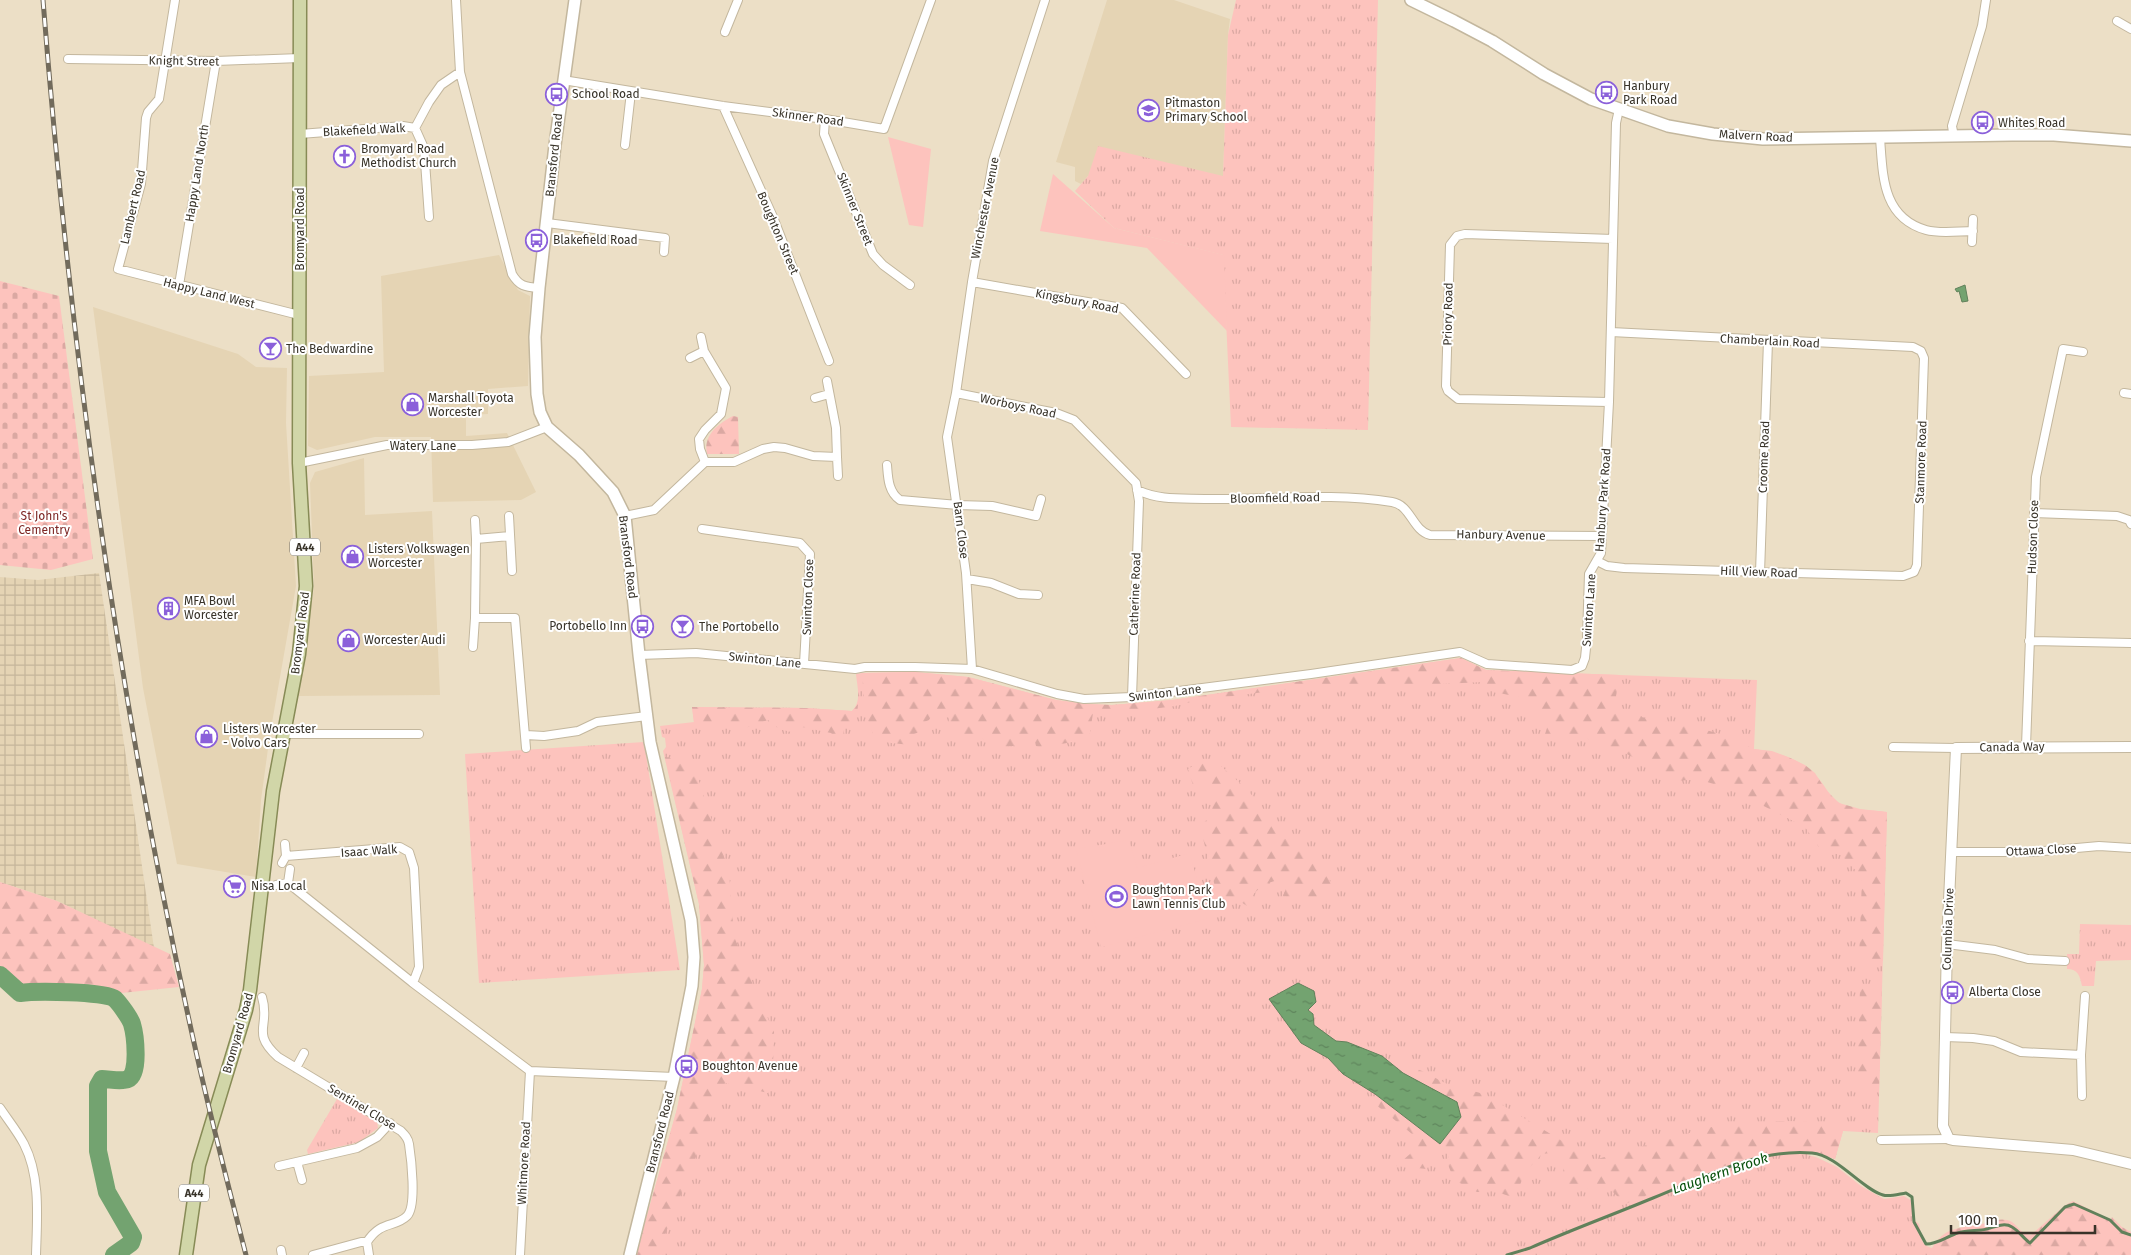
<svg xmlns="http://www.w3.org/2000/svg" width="2131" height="1255" font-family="'Fira Sans',sans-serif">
<defs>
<pattern id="industrial-grid" width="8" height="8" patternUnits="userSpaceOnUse" patternTransform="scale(1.25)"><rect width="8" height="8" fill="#e5d4b4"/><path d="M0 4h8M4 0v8" fill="none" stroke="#c5b69b"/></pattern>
<pattern id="grass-tufts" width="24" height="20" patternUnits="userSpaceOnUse" patternTransform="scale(1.25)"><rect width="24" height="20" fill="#fdc3bd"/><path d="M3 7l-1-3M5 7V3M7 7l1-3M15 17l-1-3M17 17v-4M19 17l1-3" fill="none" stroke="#daa8a2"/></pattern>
<pattern id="forest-firs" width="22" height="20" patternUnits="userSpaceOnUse" patternTransform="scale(1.25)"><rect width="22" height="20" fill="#fdc3bd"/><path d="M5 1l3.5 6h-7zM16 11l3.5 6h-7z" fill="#daa8a2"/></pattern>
<pattern id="cemetery-stones" width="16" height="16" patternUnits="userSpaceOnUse" patternTransform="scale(1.25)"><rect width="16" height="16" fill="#fdc3bd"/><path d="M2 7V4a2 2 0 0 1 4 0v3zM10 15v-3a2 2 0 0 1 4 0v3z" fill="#daa8a2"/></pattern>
<pattern id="water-ripples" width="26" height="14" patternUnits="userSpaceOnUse" patternTransform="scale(1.25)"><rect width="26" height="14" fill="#73a370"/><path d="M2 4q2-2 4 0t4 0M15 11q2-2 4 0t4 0" fill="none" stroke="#5f855c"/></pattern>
</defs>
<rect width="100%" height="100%" fill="#ecdfc6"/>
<!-- built -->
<path fill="#e5d4b4" d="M1107 0H1174L1230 19 1228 35 1223 177 1088 176 1081 184 1075 181V167L1056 162Z
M499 255 518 290 530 296 528 386 488 389V414L466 415V436L507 433 536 492 521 500 433 502 431 437H375L317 450 308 446 309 376 384 372 381 276Z
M93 307 238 354 256 367 287 368 286 423 296 586 270 734 261 800 256 877 177 864 143 688Z
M364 458 365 515 432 511 440 695 298 696 314 587 310 483 315 472Z"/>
<!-- industrial -->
<path fill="url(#industrial-grid)" d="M99 573 154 948 57 901 0 882V577L38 580Z"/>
<!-- grass -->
<path fill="url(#grass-tufts)" d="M1236 0H1378L1368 430 1231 427 1223 255 1114 228 1075 191 1088 176 1098 146 1223 176 1228 35Z
M1461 658 1486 670 1757 680 1754 749C1778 752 1803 759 1819 779 1825 786 1830 797 1838 802 1851 811 1873 810 1887 812L1878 1133 1843 1131 1835 1159 1816 1152 1807 1155 1816 1157 1837 1167 1861 1186 1884 1199 1904 1196 1912 1201 1913 1219 1919 1224C1922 1235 1919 1245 1932 1248L2020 1237 2131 1238V1255H636L677 1109 702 989 704 965 699 904 663 751 666 747 665 738 662 737 660 726 694 722 692 707 805 708 852 711C862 702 857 686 856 674L862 673 915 672 968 677 1056 700 1086 704 1112 705 1172 700Z
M644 742 680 970 479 983 465 754Z
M2080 924 2131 925V960L2096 961 2094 986H2082C2080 976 2078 969 2067 969V954H2079Z
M337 1099 377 1122 378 1128 359 1142 308 1154 307 1150Z"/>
<!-- forest -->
<path fill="url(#forest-firs)" d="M733 416 738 417 739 454H707C703 435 718 424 733 416Z
M1461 658 1486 670 1620 675 1616 696 1620 713 1699 728 1727 736 1754 749 1772 751 1788 757 1805 765 1815 773 1825 789 1839 803 1860 809 1887 812 1883 961 1859 959 1862 877 1841 855 1821 850 1805 827 1732 790 1698 779 1678 781 1625 753 1601 750 1582 734 1548 740 1544 737 1548 725 1543 716 1527 710 1524 698 1494 692 1483 682 1358 688 1326 685 1302 687 1195 701 1175 706 1129 712 1093 713 1089 739 1050 746 1042 749 1036 746 1034 738C1012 749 996 752 977 734L968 736 948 728 949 718 943 711 932 715 929 720 922 723V731L914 734 911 745 891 743 874 737 865 712 862 673 915 672 968 677 1056 700 1086 704 1112 705 1172 700Z
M858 704 857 716 844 728 843 739H837L831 733 802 727 791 732 779 729 768 720 745 728 694 723 692 707 805 708 852 711Z
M665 757 692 760 729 872 734 936 755 990 774 1032 773 1066 768 1093 725 1083 657 1255H636L677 1109 702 989 704 965 699 904Z
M1201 761H1216C1230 775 1246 787 1258 802 1271 818 1282 841 1301 851 1315 858 1328 858 1336 873L1329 878 1332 888 1330 901 1304 902 1283 896 1289 881C1271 877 1253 889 1247 906L1235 898 1222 907 1208 900 1204 895 1216 891 1200 826 1212 815 1213 785H1204L1194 789 1188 769Z
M0 882 57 901 170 954 179 987 102 995 35 991 20 993 0 975Z
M1860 987H1882L1879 1090 1857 1088Z
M1401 1063 1422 1071 1447 1084 1484 1094 1594 1160 1711 1127 1776 1121 1840 1123 1843 1131 1835 1159 1816 1152 1800 1148 1767 1153 1702 1173 1625 1204 1607 1186H1596L1578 1192 1560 1187 1564 1166 1559 1152 1542 1154 1525 1172 1515 1198 1494 1191 1477 1192 1454 1180 1447 1162 1451 1147 1433 1152 1427 1169 1396 1166 1417 1148V1138L1375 1104V1094L1440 1144 1457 1102 1403 1073 1397 1068Z
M2073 1201 2111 1220 2112 1217 2122 1227 2131 1232V1255H1934L1932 1248C1945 1227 1956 1229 1978 1225 1988 1223 2001 1216 2012 1222 2019 1227 2021 1234 2031 1235L2064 1206Z"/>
<!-- cemetery -->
<path fill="url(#cemetery-stones)" d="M0 281 59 296 93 559 51 570 0 565Z"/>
<!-- garden -->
<path fill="#fdc3bd" d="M888 137 931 149 923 227 909 225Z
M1053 174 1114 228 1224 255 1227 331 1147 248 1040 231Z
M1129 840 1137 868 1190 853 1207 919 1101 947 1076 849Z"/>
<!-- water -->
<path fill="url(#water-ripples)" stroke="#61815b" d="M1965 285 1968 301 1962 302 1959 291 1957 292 1955 289Z
M1298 983 1314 991 1316 1002 1308 1010 1313 1014 1314 1025 1336 1041 1347 1042 1382 1056 1403 1073 1457 1102 1461 1117 1440 1144 1375 1094 1343 1074 1328 1058 1301 1043 1269 999Z"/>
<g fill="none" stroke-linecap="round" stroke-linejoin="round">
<!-- stream -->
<path stroke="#61815b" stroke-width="3" d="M1507 1255 1530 1248C1571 1230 1612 1215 1653 1198 1703 1178 1757 1148 1812 1153 1837 1155 1862 1189 1883 1195 1889 1197 1899 1194 1906 1193L1912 1197 1914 1222 1926 1244C1938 1244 1944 1238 1955 1234 1964 1230 1973 1231 1982 1230 1992 1229 2003 1221 2012 1227 2019 1231 2023 1238 2030 1243L2065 1207 2074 1204 2110 1220 2122 1232 2131 1235"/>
<!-- river -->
<path stroke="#73a370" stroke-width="18" d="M0 975 20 993C34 991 105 991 115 999 120 1004 130 1018 132 1024 135 1034 140 1074 128 1079 122 1082 109 1079 102 1079L98 1086V1151L107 1192 133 1237 131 1243 114 1255"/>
<defs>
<path id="minor" d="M175 0 159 99 148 112 146 118 141 184 118 269 299 315
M456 0 460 72 512 274C519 286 525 287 539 288
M2117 21 2131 29
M725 32 738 0
M68 59 216 61 300 58
M563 80 723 106 825 119 884 129 931 0
M723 106 773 217 829 361
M825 119 824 134 873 254 883 265 910 285
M415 128 424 148 429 217
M300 134 403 126 415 128 429 102 441 85 460 72
M1954 137 1952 126 1982 26 1986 0
M1880 138C1883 176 1882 217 1926 230 1940 234 1959 231 1973 231
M625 145 631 92
M547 223 665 238 664 252
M1972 242 1973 219
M972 282 1122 308 1186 374
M179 285 216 61
M701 337 704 351 726 388 721 414 705 430 699 439 700 449 705 462
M690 358 704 351
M956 393 1056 413 1074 420 1136 483 1139 501 1132 697
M2124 393 2131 394
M815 398 829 394
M1609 402 1458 399 1448 391 1446 386 1450 245 1457 236 1465 234 1613 239
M837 457 838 476
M299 463 387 445H472L508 442 547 427
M887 465C888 477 888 492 900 500L958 505 992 506 1036 516 1041 499
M1137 490C1161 501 1182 498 1208 499 1269 500 1331 492 1392 502 1411 505 1412 530 1430 535L1602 536
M2034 513 2117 516 2129 520 2131 524
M509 516 512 571
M625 516 654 510 705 462H734L763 449 774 447 785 448 813 456 837 457 836 428 827 381
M475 520 476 539
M702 529 800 543 810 554 804 664
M510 536 476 539 475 618H515L526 748
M1597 561 1607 566 1624 568 1903 576 1914 572 1917 565 1924 358 1921 351 1913 347 1611 332
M1760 573 1768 341
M967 579 991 583 1019 594 1038 595
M2029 641 2131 643
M473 647 475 618
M639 655 696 653 855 669 865 667H915L972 669 1057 694 1084 699 1132 697 1311 674 1460 652 1487 664 1572 670 1582 666 1585 658 1587 638 1589 574 1601 553 1609 402 1616 123 1619 109
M972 669 966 573 947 437 956 393 972 282 993 161 1045 0
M284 734H419
M526 735 544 736 578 731 597 722 647 716
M2026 746 2036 477 2063 349 2083 352
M1893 747 1956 748
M1951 852H2032L2099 846 2131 848
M286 856 400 847 409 852 414 868 419 967 413 983
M282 863 286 856 285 844
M288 883 413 983 530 1071 674 1077
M276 885 288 883 290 869
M1947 944 1995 950 2028 959 2065 961
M262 997C271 1026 250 1032 278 1057L401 1131C405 1135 408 1138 409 1144 411 1157 417 1206 407 1216 395 1228 381 1220 367 1242L369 1255
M1945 1037 1973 1038 1994 1041 2021 1052 2081 1055
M296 1068 304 1053
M2082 1096 2081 1055 2085 996
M0 1108C8 1120 17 1131 24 1144 41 1177 37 1219 36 1255
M1881 1140 1949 1139
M297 1162 302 1180
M279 1166 357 1148 377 1137 390 1123
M281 1250 282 1255
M313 1255 361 1242H367
M520 1255 530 1071"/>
<path id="tertiary" d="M2131 747 1956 748 1947 944 1943 1126 1949 1139 1953 1140 2073 1150 2131 1164"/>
<path id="secondary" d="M575 0 555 145 539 288 535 337 537 394 540 412 547 427 579 455 613 492 625 516 639 655 650 742 691 920 694 957 692 986 674 1077 630 1255
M1411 0 1454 21 1492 41 1544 74 1591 99 1668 126 1713 134 1763 139 2012 135H2054L2131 141"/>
<path id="primary" d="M186 1255 199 1165 246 1010 250 990 273 791 299 654 306 586 299 463 300 0"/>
</defs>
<!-- minor casing -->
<use href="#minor" stroke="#c3b79e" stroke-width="10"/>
<!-- tertiary casing -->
<use href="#tertiary" stroke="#c3b79e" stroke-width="12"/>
<!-- secondary casing -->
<use href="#secondary" stroke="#c3b79e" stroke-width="14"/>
<!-- primary casing -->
<use href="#primary" stroke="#878b56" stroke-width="15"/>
<!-- minor -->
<use href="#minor" stroke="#fff" stroke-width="8"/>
<!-- tertiary -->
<use href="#tertiary" stroke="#fff" stroke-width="10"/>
<!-- secondary -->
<use href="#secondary" stroke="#fff" stroke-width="11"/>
<!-- primary -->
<use href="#primary" stroke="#d1d6a8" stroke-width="12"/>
<defs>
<path id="rail" d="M43 0C71 355 119 709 197 1056 212 1123 229 1189 246 1255"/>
</defs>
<!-- rail casing -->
<use href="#rail" stroke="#726b5c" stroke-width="5"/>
<!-- rail -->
<use href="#rail" stroke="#fff" stroke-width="3" stroke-dasharray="9" stroke-linecap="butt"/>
</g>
<!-- icons -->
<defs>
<symbol id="bus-ring" viewBox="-11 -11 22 22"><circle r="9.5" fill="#fff" stroke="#8b60da" stroke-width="1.5"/><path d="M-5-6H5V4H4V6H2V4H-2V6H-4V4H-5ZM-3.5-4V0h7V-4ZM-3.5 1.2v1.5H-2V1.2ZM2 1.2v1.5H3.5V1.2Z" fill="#8b60da"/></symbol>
<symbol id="school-ring" viewBox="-11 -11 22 22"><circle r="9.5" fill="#fff" stroke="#8b60da" stroke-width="1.5"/><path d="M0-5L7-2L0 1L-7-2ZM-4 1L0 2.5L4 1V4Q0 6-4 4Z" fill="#8b60da"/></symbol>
<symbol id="church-ring" viewBox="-11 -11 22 22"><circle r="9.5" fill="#fff" stroke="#8b60da" stroke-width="1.5"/><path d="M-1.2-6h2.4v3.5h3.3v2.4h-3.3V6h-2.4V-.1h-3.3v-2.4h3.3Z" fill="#8b60da"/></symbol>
<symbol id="bar-ring" viewBox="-11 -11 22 22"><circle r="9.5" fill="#fff" stroke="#8b60da" stroke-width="1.5"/><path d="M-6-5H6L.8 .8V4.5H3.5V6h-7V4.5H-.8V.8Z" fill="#8b60da"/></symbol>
<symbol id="shop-ring" viewBox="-11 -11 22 22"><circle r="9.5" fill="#fff" stroke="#8b60da" stroke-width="1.5"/><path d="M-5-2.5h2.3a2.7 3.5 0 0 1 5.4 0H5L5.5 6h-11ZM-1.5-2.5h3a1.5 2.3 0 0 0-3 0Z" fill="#8b60da"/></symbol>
<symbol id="building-ring" viewBox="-11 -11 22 22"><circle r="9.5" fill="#fff" stroke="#8b60da" stroke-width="1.5"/><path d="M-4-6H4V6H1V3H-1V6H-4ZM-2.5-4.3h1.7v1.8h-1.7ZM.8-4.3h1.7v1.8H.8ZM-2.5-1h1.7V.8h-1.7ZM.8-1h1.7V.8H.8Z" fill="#8b60da"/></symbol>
<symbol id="supermarket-ring" viewBox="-11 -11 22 22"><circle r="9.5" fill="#fff" stroke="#8b60da" stroke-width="1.5"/><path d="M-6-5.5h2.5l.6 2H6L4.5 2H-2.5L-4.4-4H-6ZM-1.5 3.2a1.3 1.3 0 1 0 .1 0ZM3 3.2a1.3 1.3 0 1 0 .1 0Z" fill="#8b60da"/></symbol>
<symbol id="stadium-ring" viewBox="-11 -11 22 22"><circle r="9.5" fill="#fff" stroke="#8b60da" stroke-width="1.5"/><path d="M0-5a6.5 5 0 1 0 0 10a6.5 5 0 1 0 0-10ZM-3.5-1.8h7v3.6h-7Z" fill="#8b60da"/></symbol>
</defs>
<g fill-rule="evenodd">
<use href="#bus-ring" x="1594" y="80" width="25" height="25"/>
<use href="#bus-ring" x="544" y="82" width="25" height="25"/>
<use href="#school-ring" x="1136" y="98" width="25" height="25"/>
<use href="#bus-ring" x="1970" y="110" width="25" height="25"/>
<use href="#church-ring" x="332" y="144" width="25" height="25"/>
<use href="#bus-ring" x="524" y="228" width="25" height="25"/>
<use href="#bar-ring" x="258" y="336" width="25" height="25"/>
<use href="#shop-ring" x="400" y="392" width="25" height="25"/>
<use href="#shop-ring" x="340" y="544" width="25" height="25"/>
<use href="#building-ring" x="156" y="596" width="25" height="25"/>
<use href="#bus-ring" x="630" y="614" width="25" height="25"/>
<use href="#bar-ring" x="670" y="614" width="25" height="25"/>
<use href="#shop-ring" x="336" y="628" width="25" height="25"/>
<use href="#shop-ring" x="194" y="724" width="25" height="25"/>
<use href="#supermarket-ring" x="222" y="874" width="25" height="25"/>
<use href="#stadium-ring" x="1104" y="884" width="25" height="25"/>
<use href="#bus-ring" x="1940" y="980" width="25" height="25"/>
<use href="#bus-ring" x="674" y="1054" width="25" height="25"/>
</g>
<g text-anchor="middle" stroke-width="4" stroke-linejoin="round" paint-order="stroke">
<!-- shield labels -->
<g fill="#fff" stroke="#747069" stroke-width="1">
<rect x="290" y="538.5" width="30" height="17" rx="4"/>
<rect x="179" y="1184.5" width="30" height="17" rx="4"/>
</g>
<g font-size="11" font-weight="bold" fill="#383329">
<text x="305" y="551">A44</text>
<text x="194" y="1197">A44</text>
</g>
<!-- street labels -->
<g font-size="12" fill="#383329" stroke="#fff">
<text transform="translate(184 61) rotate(1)" y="4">Knight Street</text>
<text transform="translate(808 117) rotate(8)" y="4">Skinner Road</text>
<text transform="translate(364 130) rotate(-3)" y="4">Blakefield Walk</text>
<text transform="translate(1756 136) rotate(3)" y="4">Malvern Road</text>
<text transform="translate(554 155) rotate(-84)" y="4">Bransford Road</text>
<text transform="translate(197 173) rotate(-81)" y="4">Happy Land North</text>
<text transform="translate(133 207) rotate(-77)" y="4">Lambert Road</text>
<text transform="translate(985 208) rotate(-79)" y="4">Winchester Avenue</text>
<text transform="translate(855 209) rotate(68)" y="4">Skinner Street</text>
<text transform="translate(300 229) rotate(-90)" y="4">Bromyard Road</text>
<text transform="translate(778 233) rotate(67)" y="4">Boughton Street</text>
<text transform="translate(209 293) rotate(14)" y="4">Happy Land West</text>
<text transform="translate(1077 301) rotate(11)" y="4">Kingsbury Road</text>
<text transform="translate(1448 314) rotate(-89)" y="4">Priory Road</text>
<text transform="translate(1770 341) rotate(3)" y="4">Chamberlain Road</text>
<text transform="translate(1018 406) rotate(12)" y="4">Worboys Road</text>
<text x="423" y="450">Watery Lane</text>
<text transform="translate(1764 457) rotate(-88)" y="4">Croome Road</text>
<text transform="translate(1921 462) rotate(-88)" y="4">Stanmore Road</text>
<text transform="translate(1275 498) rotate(-1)" y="4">Bloomfield Road</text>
<text transform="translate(1603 500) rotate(-86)" y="4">Hanbury Park Road</text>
<text transform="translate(961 530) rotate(83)" y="4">Barn Close</text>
<text transform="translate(1501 535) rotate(1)" y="4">Hanbury Avenue</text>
<text transform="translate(2033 537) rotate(-88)" y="4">Hudson Close</text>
<text transform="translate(628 557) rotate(83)" y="4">Bransford Road</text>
<text transform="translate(1759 572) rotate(2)" y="4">Hill View Road</text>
<text transform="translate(1135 594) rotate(-88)" y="4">Catherine Road</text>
<text transform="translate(808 597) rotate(-88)" y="4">Swinton Close</text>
<text transform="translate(1589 610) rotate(-86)" y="4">Swinton Lane</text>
<text transform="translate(300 633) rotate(-83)" y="4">Bromyard Road</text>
<text transform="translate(765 660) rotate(6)" y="4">Swinton Lane</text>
<text transform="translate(1165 693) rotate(-7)" y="4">Swinton Lane</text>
<text transform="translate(2012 747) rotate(-1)" y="4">Canada Way</text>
<text transform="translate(2041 850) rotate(-3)" y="4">Ottawa Close</text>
<text transform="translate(369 851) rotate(-4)" y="4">Isaac Walk</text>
<text transform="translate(1948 929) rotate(-88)" y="4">Columbia Drive</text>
<text transform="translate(238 1033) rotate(-74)" y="4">Bromyard Road</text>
<text transform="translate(362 1107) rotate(31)" y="4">Sentinel Close</text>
<text transform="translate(660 1132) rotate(-76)" y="4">Bransford Road</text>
<text transform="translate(524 1163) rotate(-87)" y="4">Whitmore Road</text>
</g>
<!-- poi labels -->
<g font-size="12" fill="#383329" stroke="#fff" text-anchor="start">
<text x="1623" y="90">Hanbury<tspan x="1623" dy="14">Park Road</tspan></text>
<text x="572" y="98">School Road</text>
<text x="1165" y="107">Pitmaston<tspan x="1165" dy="14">Primary School</tspan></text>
<text x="1998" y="127">Whites Road</text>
<text x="361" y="153">Bromyard Road<tspan x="361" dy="14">Methodist Church</tspan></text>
<text x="553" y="244">Blakefield Road</text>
<text x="286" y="353">The Bedwardine</text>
<text x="428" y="402">Marshall Toyota<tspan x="428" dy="14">Worcester</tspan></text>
<text x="368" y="553">Listers Volkswagen<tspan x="368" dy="14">Worcester</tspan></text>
<text x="184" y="605">MFA Bowl<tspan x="184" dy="14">Worcester</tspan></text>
<text x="627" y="630" text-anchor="end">Portobello Inn</text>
<text x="699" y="631">The Portobello</text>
<text x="364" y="644">Worcester Audi</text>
<text x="223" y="733">Listers Worcester<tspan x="223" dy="14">- Volvo Cars</tspan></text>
<text x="251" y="890">Nisa Local</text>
<text x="1132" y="894">Boughton Park<tspan x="1132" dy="14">Lawn Tennis Club</tspan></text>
<text x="1969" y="996">Alberta Close</text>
<text x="702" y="1070">Boughton Avenue</text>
</g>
<!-- park labels -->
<g font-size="12" fill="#7e2725" stroke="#fff">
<text x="44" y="520">St John's<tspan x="44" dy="14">Cementry</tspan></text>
</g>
<!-- water labels -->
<g font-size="14" font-style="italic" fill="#07510b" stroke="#fff">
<text transform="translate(1720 1173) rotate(-19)" y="5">Laughern Brook</text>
</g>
</g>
<!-- scale -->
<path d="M1951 1225v8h144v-8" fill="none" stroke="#383329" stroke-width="2.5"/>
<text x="1958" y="1225" font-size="15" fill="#383329" stroke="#ffffff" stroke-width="4" paint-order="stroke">100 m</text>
</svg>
